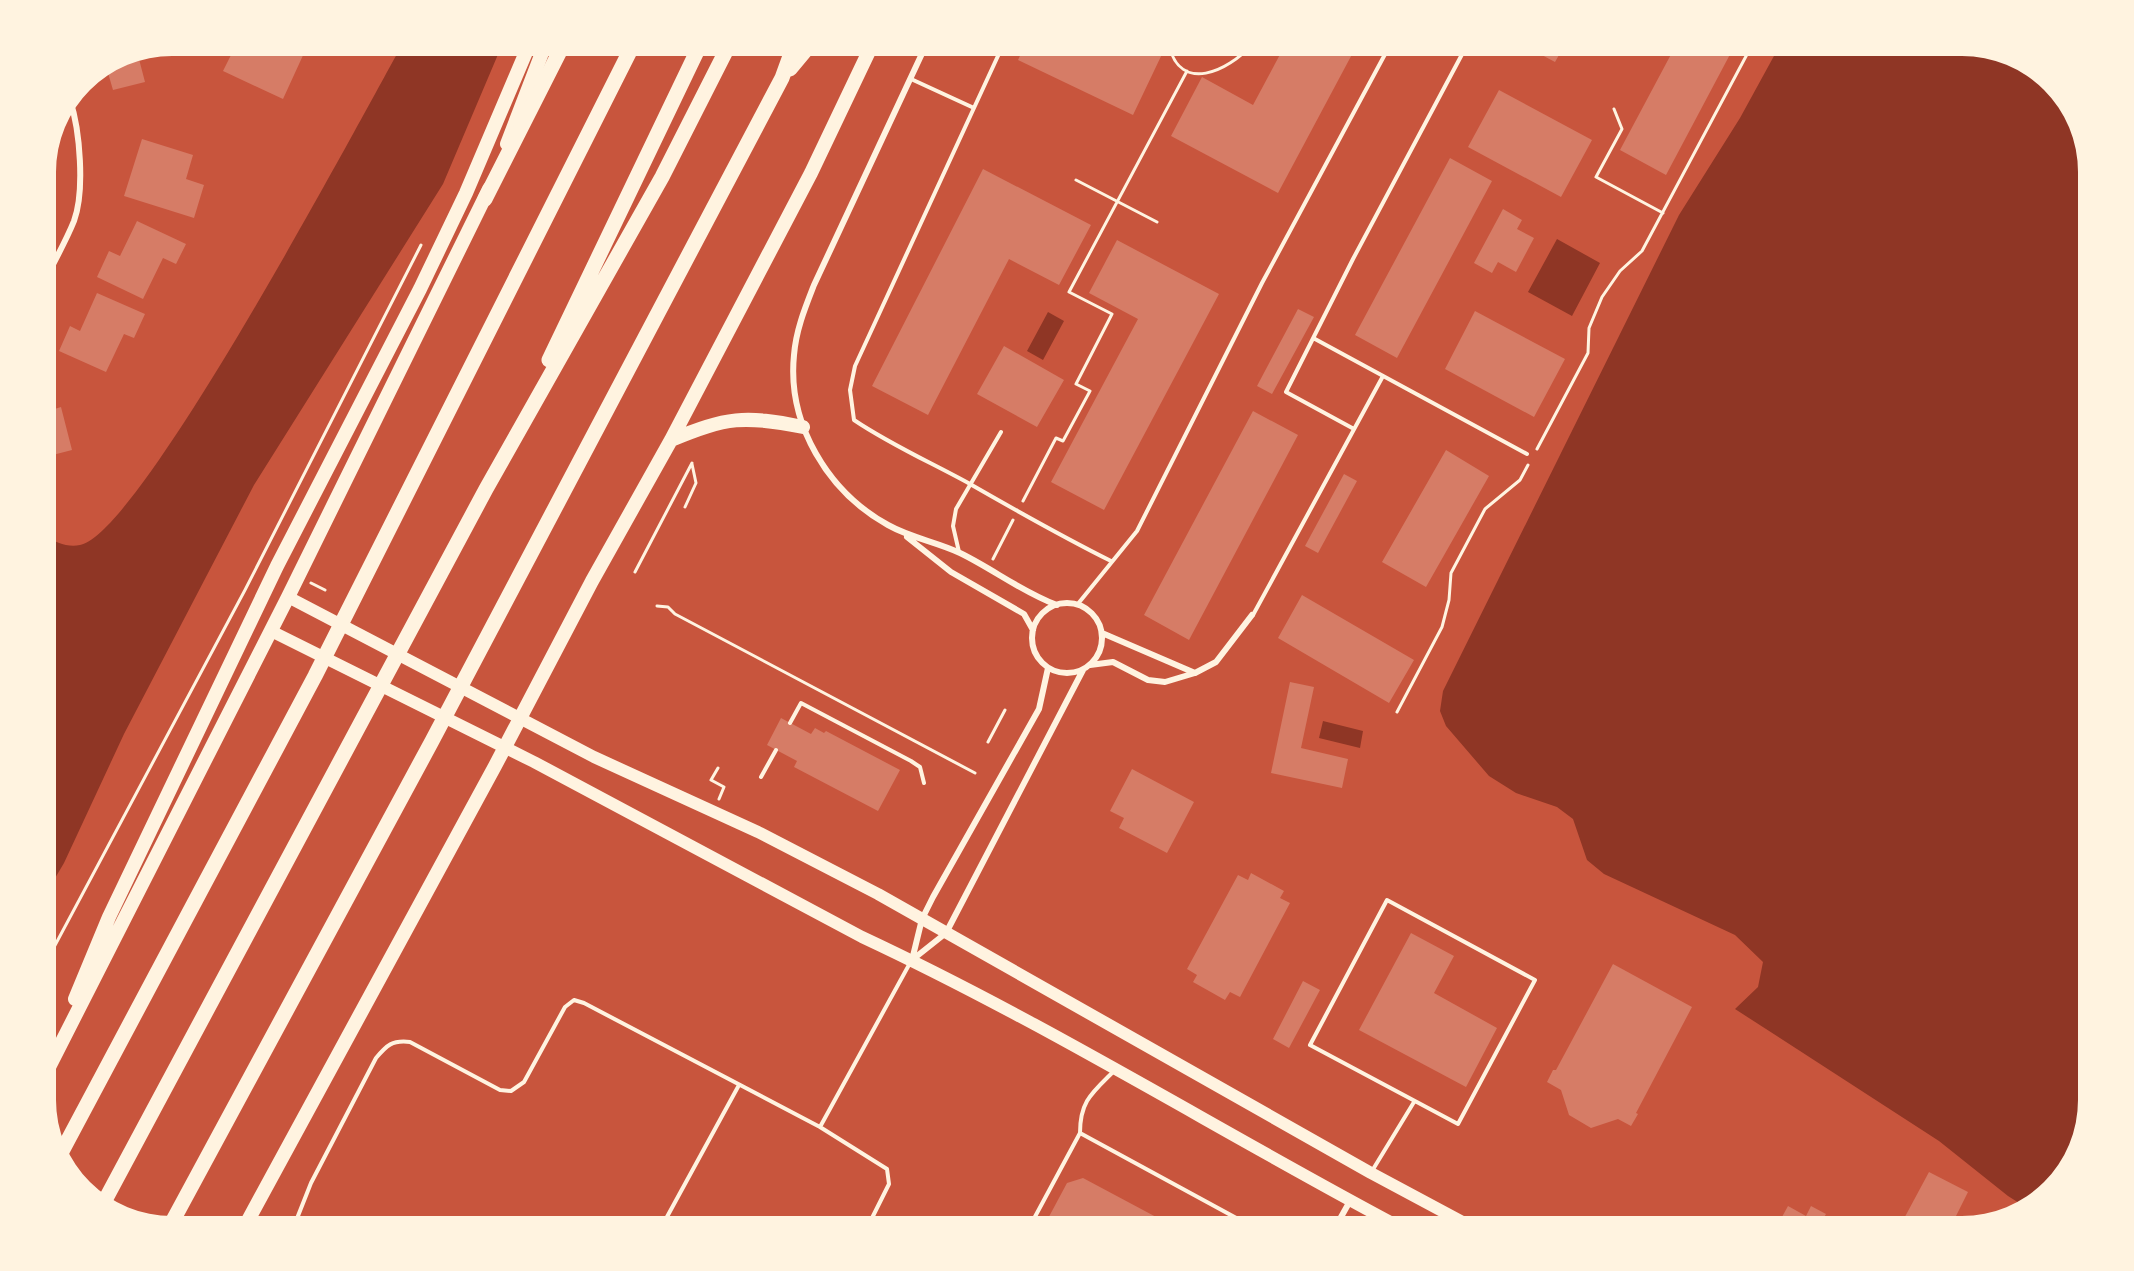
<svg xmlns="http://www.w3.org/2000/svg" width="2134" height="1271" font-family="Manrope,sans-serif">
<rect width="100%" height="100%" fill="#c8553d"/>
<!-- water -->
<path fill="#8f3625" d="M402 45H502L443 184 254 485 124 734 64 863 45 895V536C55 542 68 548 80 545 140 535 361 118 402 45Z
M1780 45H1962L2026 62 2072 108 2089 164V1100L2072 1163 2027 1208 2008 1196 1939 1141 1735 1009 1758 987 1763 962 1735 935 1604 874 1587 860 1573 819 1557 807 1516 793 1489 776 1446 726 1440 711 1443 691 1679 215 1740 118Z
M1557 239 1600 263 1572 316 1528 292Z
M1048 312 1064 321 1043 360 1027 351Z
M1323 721 1363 731 1360 748 1319 738Z"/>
<!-- building -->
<path fill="#d67c66" d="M236 45H292L305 51 283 99 223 71Z
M1025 45H1152L1164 50 1133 115 1018 60Z
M1285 45H1357L1278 193 1171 136 1202 77 1253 105Z
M1523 45H1557L1563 48 1555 62Z
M1676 45H1735L1666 175 1620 150Z
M168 46 170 51 139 59 145 82 113 90 106 66 123 55Z
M1499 90 1592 140 1561 197 1468 147Z
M142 139 193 155 186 179 204 185 194 218 124 196Z
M1450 158 1492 181 1397 358 1355 335Z
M983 169 1091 225 1059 285 1009 259 928 415 872 386Z
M1503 209 1522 220 1517 229 1534 238 1516 272 1498 262 1492 273 1474 263Z
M137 221 186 244 176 264 163 258 143 299 97 277 109 251 120 256Z
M1117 240 1219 294 1104 510 1051 482 1138 319 1089 293Z
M97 293 145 314 134 338 124 334 106 372 59 351 70 326 80 331Z
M1298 309 1314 317 1272 394 1257 386Z
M1475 311 1565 359 1534 417 1445 369Z
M1004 346 1064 380 1037 427 977 394Z
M61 407 72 450 45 457V412Z
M1253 411 1298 435 1189 640 1144 615Z
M1446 450 1489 476 1426 587 1382 562Z
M1344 474 1357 481 1318 553 1305 546Z
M1302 595 1414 660 1389 703 1278 638Z
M1290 682 1314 687 1301 748 1348 759 1342 788 1271 773Z
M781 718 811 734 815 728 824 733 826 731 900 770 878 811 794 767 797 761 767 745Z
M1132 769 1194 802 1167 853 1119 828 1124 818 1110 811Z
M1251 873 1284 891 1280 898 1290 903 1240 997 1230 992 1225 1000 1193 982 1197 975 1187 969 1238 875 1248 880Z
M1411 933 1454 956 1434 993 1497 1028 1466 1087 1359 1030Z
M1613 964 1692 1007 1636 1113 1638 1114 1631 1126 1618 1119 1591 1128 1569 1115 1561 1090 1547 1082 1553 1070H1556Z
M1303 981 1320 990 1289 1048 1273 1039Z
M1929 1172 1968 1192 1951 1226H1900Z
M1083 1178 1173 1226H1044L1067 1183Z
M1788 1206 1806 1216 1811 1206 1826 1214 1819 1226H1777Z"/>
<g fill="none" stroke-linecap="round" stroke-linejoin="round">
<!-- path -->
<path stroke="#fff3e0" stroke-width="3" d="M1169 45C1180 94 1229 71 1251 45
M1614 109 1622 129 1596 177 1663 213
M1076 180 1157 222
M1537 449 1588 353 1589 328 1602 297 1620 271 1642 251 1752 45
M1023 501 1056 438 1063 441 1090 391 1076 384 1112 314 1069 292 1187 71
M685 507 696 483 692 464
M993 559 1013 520
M635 572 692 463
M311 583 325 590
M657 606 668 607 675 614 975 773
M1397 712 1442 627 1449 600 1451 573 1485 509 1520 480 1528 465
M988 742 1005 710
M718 768 711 780 724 787 719 799
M45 964 245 590 421 245"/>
<!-- service -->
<path stroke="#fff3e0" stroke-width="4" d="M1003 45 855 366 850 390 854 420C891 445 932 463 970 484 1017 511 1063 537 1111 561
M911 79 974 108
M1315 339 1527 454
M1354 429 1286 392 1353 259 1467 45
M959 552 953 526 956 509 1001 432
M1077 605 1137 531 1262 283 1390 45
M1253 615 1383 376
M790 723 801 703 911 761 920 767 924 783
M761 777 776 750
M1387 900 1535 980 1458 1124 1310 1045Z
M820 1127 887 1169 889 1184 868 1226
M1080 1133C1080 1101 1092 1093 1114 1071
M1372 1171 1414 1102
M294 1226 311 1183 376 1058C387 1045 392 1040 410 1042L500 1090 511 1091 524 1082 565 1007 574 1000 584 1003 820 1127 910 963
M662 1226 739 1085
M1030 1226 1080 1133 1251 1226"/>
<!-- minor -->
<path stroke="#fff3e0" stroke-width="6" d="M926 45 814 285C805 308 796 330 794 355 787 424 828 492 888 525 911 538 937 542 960 553 993 569 1022 592 1057 605
M45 280C55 260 66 241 74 221 85 191 80 130 70 100
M907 537 951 572 1024 614 1033 630
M1032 638a35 35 0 1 1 70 0a35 35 0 1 1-70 0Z
M1102 633 1195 673
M1090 665 1113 662 1148 680 1165 682 1195 673 1216 662 1252 615
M912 960 946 933 1083 670
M912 960 922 919 933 897 1039 709 1048 668
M1336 1226 1350 1201"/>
<!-- secondary -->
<path stroke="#fff3e0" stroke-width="12" d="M288 597 594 757 758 832 878 894 1371 1173 1470 1226
M271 631 534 762 862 937C1046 1023 1219 1131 1398 1226"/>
<!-- primary -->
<path stroke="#fff3e0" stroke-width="14" d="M507 144 545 45
M671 440C727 417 744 415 803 427
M75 999 109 917 277 566 420 289 466 193 529 45
M45 1075 288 597 489 189
M245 1226 495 766 592 581 671 440 811 173 872 45"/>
<!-- motorway -->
<path stroke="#fff3e0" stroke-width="15" d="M790 69 810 45
M485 199 563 45
M549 360 700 45
M60 1155 315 676 633 45
M103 1204 486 489 662 177 729 45
M170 1226 432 741 782 78 794 45"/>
</g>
<!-- crop -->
<path d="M0 0H2134V1271H0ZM172 56H1962A116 116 0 0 1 2078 172V1100A116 116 0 0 1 1962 1216H172A116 116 0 0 1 56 1100V172A116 116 0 0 1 172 56Z" fill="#fff3e0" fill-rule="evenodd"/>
</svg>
